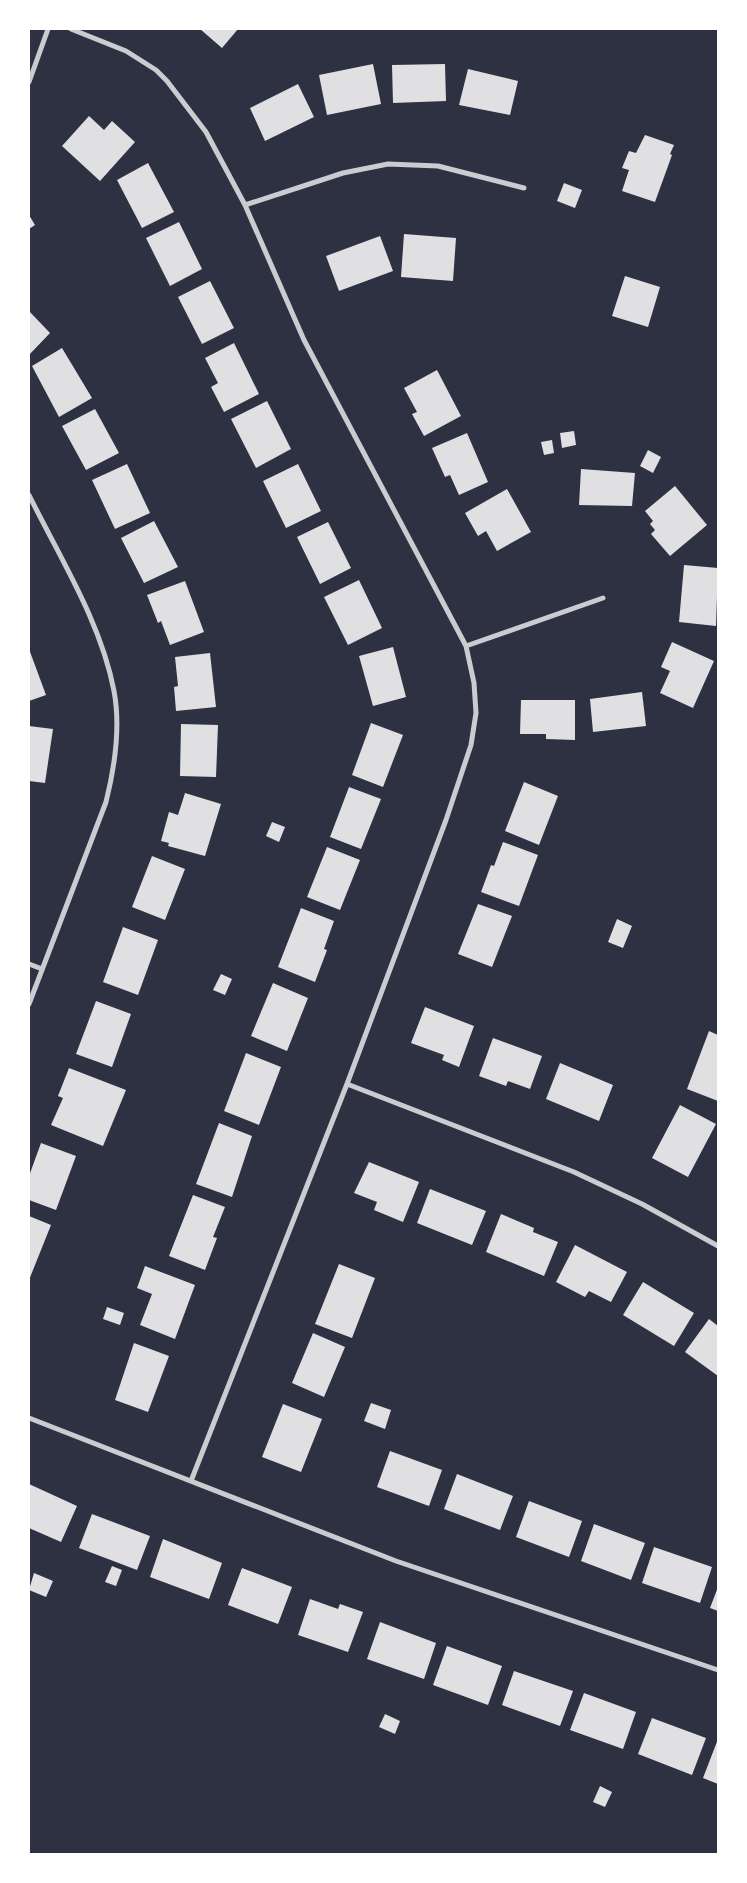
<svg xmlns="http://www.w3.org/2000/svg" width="747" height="1883" font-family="Inter,sans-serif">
<rect width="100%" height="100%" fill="#2d3142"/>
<!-- building -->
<path fill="#e0e0e3" d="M200 29H238L222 48Z
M373 64 381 104 327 115 319 75Z
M445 64 446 101 393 103 392 65Z
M468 69 518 81 510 115 459 105Z
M298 84 314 117 265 141 250 108Z
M89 116 104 130 112 121 135 142 100 181 62 146Z
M645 135 674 145 670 154 672 155 655 202 622 191 629 170 622 168 629 151 636 153Z
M148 163 174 212 142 228 117 180Z
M564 183 582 190 575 208 557 201Z
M29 215 35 225 29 229Z
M179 222 202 269 170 286 146 238Z
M404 234 456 238 453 281 401 277Z
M380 236 393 271 339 291 326 256Z
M625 276 660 287 648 327 612 316Z
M210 281 234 328 202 344 178 297Z
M29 311 50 333 29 355Z
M234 343 259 394 224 412 211 387 218 383 205 358Z
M62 348 92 398 59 417 32 366Z
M437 370 461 416 424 436 412 414 417 412 404 388Z
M267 401 291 449 256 468 231 419Z
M95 409 119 453 86 470 62 426Z
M574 431 576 445 562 448 560 433Z
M467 433 488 482 459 495 450 475 445 477 432 448Z
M552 440 554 453 544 455 541 442Z
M648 450 661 457 653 473 640 466Z
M127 464 150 513 115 529 92 480Z
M298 464 321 511 286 528 263 481Z
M581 469 635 473 632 506 579 505Z
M675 486 707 525 670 556 651 534 655 530 650 524 653 521 645 511Z
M507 489 531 532 497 551 486 531 478 536 465 513Z
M154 521 178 567 144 583 121 538Z
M328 522 351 568 320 584 297 537Z
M684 565 718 568 716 626 679 622Z
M359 580 382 628 348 645 324 597Z
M185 581 204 632 170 645 161 621 158 623 147 595Z
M672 642 714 661 693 708 660 693 670 671 661 667Z
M393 647 406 697 373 706 359 656Z
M29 649 46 695 29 701Z
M210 653 216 707 176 711 174 687 178 686 175 657Z
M642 692 646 726 593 732 590 699Z
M521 700H575V740L546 739V734H520Z
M371 723 403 735 383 787 352 775Z
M181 724 218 725 216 777 180 776Z
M29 726 53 729 45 783 29 781Z
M524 782 558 796 539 845 505 831Z
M349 787 381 799 361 849 330 837Z
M185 793 221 804 205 856 168 846 169 843 161 841 169 812 178 815Z
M272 822 285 827 279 842 266 836Z
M503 842 538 855 519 906 481 892 491 865 494 866Z
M327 847 360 860 340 910 307 897Z
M152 856 185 869 165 920 132 907Z
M478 904 512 916 492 967 458 954Z
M301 908 334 921 324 949 327 950 315 982 278 967Z
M617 919 632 926 623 948 608 942Z
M123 927 158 940 138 995 103 982Z
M221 974 232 979 225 995 213 990Z
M273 983 308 998 287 1051 251 1036Z
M96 1001 131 1014 112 1067 76 1054Z
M425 1007 474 1026 459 1067 442 1060 444 1055 411 1043Z
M709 1031 718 1035V1101L687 1089Z
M493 1038 542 1056 530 1089 508 1081 506 1086 479 1076Z
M246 1053 281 1067 259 1125 224 1111Z
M560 1063 613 1085 599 1121 546 1099Z
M69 1068 126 1090 103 1146 51 1125 63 1098 58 1096Z
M680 1105 716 1124 688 1177 652 1158Z
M219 1123 252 1136 232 1197 196 1184Z
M41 1143 76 1156 56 1210 29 1200V1176Z
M369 1162 419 1182 403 1222 374 1210 377 1202 354 1193Z
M430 1189 486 1211 472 1245 417 1223Z
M193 1195 225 1207 213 1237 217 1238 205 1270 169 1256Z
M501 1214 534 1228 533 1232 558 1242 544 1276 486 1252Z
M29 1216 51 1225 29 1280Z
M575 1245 627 1272 611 1302 589 1291 585 1297 556 1282Z
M339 1264 375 1278 352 1338 315 1324Z
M145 1266 195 1285 175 1339 140 1325 152 1294 137 1288Z
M643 1282 694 1313 674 1346 623 1315Z
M107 1307 124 1313 120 1325 103 1319Z
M709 1319 718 1326V1376L685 1352Z
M313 1333 345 1347 324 1397 292 1383Z
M134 1343 169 1356 148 1412 115 1400Z
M371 1403 391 1410 385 1429 364 1421Z
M283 1404 322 1419 301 1472 262 1457Z
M390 1451 442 1470 429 1506 377 1487Z
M457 1474 513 1496 500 1530 444 1509Z
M29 1484 77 1506 61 1542 29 1528Z
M529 1501 582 1521 569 1557 516 1537Z
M92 1514 150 1536 137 1570 79 1548Z
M594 1524 645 1543 631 1580 581 1561Z
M163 1539 222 1563 209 1599 150 1577Z
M654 1547 712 1567 700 1603 642 1583Z
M112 1566 122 1570 116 1586 105 1582Z
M242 1568 292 1587 278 1624 228 1605Z
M34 1573 53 1581 46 1597 29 1590Z
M718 1587V1611L710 1608Z
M310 1599 338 1609 340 1604 363 1612 348 1652 298 1635Z
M380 1622 436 1643 424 1679 367 1659Z
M447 1646 502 1666 488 1705 433 1685Z
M514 1671 573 1691 560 1726 502 1705Z
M584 1693 636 1712 623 1749 570 1730Z
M385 1714 400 1721 395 1734 379 1727Z
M652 1718 706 1738 692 1775 638 1754Z
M718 1739V1784L703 1778Z
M600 1786 612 1792 605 1807 593 1802Z"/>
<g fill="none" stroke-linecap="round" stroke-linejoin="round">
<!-- minor -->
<path stroke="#caccd0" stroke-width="5" d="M71 29 126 51 156 70 167 81 206 132 245 205 304 340 466 646 474 683 476 713 471 745 446 820 347 1084 191 1481
M29 82 48 29
M245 205 343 173 388 164 438 166 524 188
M29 495C60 558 101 622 114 691 121 728 115 766 106 802L29 1004
M466 646 603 598
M29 964 42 969
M347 1084 574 1172 642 1204 718 1246
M29 1418 396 1561 718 1670"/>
</g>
<!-- border -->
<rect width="747" height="1883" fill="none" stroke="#ffffff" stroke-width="60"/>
</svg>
